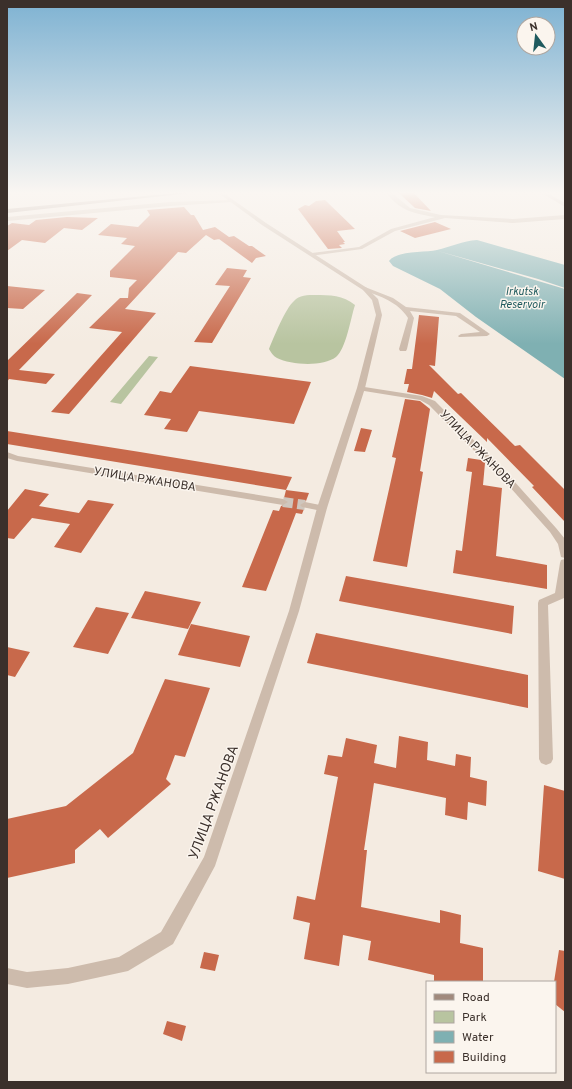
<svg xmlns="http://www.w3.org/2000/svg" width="572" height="1089" font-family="Overpass,sans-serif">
<rect width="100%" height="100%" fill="#f4ebe1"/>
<!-- green -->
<path fill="#b8c4a0" d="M315 295C330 295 343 295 355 305 351 317 346 349 336 357 323 367 291 365 277 358 273 356 271 352 269 349 274 337 285 309 294 301 299 295 308 295 315 295Z
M149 356 158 357 121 404 110 402Z"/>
<!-- water -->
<path fill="#7fb0b2" d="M477 240 565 265V379L476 317 440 289 393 266 389 261C397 250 425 253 437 250 450 247 463 241 477 240Z"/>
<!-- pier -->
<path fill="#f4ebe1" d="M438 251 538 279 565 288V289Z"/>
<!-- building -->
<path fill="#c8694b" d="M398 192H413L431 211 415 208Z
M325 200 355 229 337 231 345 242H343L345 244 339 245 342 248 328 249 298 209 305 205 309 206 316 201Z
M184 207 191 215H194L203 230 215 227 229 237 214 240 206 235 186 253 178 252 125 309 156 313 69 414 51 412 122 332 89 328 120 298H128L129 288 137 280 110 277V271L135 246 121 244 127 238 98 235 111 224 138 227 150 215 147 210Z
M67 217 98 218 82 230 64 228 45 243 22 240 7 251V226L12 223 29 225 36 220Z
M435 222 451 229 415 238 400 231Z
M234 236 249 246H252L266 256 256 258 252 263 219 239Z
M227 268 247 270 243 277 251 278 212 343 194 342 230 286 215 285Z
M7 286 45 290 23 309 7 308Z
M77 293 92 295 19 370 55 374 46 384 9 379 7 382V361Z
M419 315 439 317 435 366 429 365 458 394 461 393 515 446 520 445 565 490V522L532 487 534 486 487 438V442L434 391 432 398 422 395 407 392 409 384H404L407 369H412Z
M190 366 311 382 294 424 199 411 187 432 164 429 171 419 144 415 160 391 171 393Z
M405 399 420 401 430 409 420 471 423 472 407 567 373 561 396 458 392 457Z
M361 428 372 430 365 452 354 451Z
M7 431 140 452 292 477 286 490 7 444Z
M468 458 481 460 485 463 483 485 502 488 496 556 547 565V589L453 573 456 550 462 551 472 472 466 471Z
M25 489 49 494 39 506 79 513 88 500 114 504 81 553 54 547 70 524 32 518 14 539 7 538V511Z
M286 490 309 493 306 501 299 505 304 509 302 514 296 513 266 591 242 587 273 510 279 511 281 506 289 503 284 498Z
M346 576 514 606 512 634 339 601Z
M145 591 201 602 188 629 131 618Z
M96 607 129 613 108 654 73 647Z
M191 624 250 636 240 667 178 655Z
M316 633 528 675V708L307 663Z
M7 647 30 652 15 677 7 675Z
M165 679 210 688 185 757 175 755 166 779 171 784 108 838 100 829 75 850V863L7 878V819L66 806 133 753Z
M399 736 428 742 427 760 455 766 456 754 471 757 470 777 487 781 486 806 468 802 467 820 445 815 446 798 374 783 364 850H367L361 907 440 923V910L461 915 460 943 483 948V982H434V975L368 960 371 941 343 935 339 966 304 959 310 923 293 919 297 896 315 900 338 777 324 774 328 755 342 757 346 738 377 745 374 763 396 768Z
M544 785 565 791V879L538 871Z
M559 950 565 951V1012L555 1004 554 982Z
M204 952 219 955 215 971 200 968Z
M167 1021 186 1026 182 1041 163 1034Z"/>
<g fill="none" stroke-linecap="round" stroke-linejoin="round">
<!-- minor-tunnel -->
<path stroke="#cfc6bd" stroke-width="10" stroke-dasharray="10 4.5" stroke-linecap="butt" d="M283 502 305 505"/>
<!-- minor -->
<path fill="#cdbbac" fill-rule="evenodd" d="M386 192H391L410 208 441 215 513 219 565 215V219L513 223 445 218 395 231 362 249 310 256V254L312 253 359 247 391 229 435 217C415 214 398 210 386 192Z
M540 192H545L565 203V207Z
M230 200H232V202L170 206 7 221V217L170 202Z
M365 287 393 298 406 307 460 313 490 334 487 336 459 337 458 336 461 334 480 332 456 316 410 311 414 318 407 349 406 351H400L399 349 408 318C398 302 380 296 363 290V288Z
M358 386 422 396 435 401 513 480 556 528 565 539V558L561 557 558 544 550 532 507 484 429 405 420 400 358 390Z
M7 452 18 456 283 499 288 502 283 505 17 461 7 458Z
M305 502 325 506 327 508 322 511 302 507 300 505Z
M565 559V596L564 598 548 605 553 759 551 763 546 765 541 763 539 759 538 603 539 600 555 593 560 563 561 560Z"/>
<!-- tertiary -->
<path fill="#cdbbac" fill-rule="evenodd" d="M217 192H222L266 223 367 288 378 299 382 315 365 388 327 508 299 611 215 866 173 944 128 971 68 984 27 988 7 984V968L27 972 68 968 119 957 161 932 204 857 289 611 317 508 357 388 376 315 372 300 363 290 262 225Z"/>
<!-- secondary -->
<path fill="#a18a7d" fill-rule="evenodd" d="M187 192H200L7 213V209Z"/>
</g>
<!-- sky -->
<linearGradient id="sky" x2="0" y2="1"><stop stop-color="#7eb2d2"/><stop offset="0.56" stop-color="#faf6f2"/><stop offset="1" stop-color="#faf6f2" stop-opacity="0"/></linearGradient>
<rect width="572" height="344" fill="url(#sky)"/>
<g text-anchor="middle" stroke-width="3" stroke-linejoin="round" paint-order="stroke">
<!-- far-water labels -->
<g font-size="11" font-style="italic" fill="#1f5a5e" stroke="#fbf5ee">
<text x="522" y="295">Irkutsk<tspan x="522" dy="13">Reservoir</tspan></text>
</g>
<!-- street labels -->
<g font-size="12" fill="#3b302b" stroke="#fbf5ee">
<text transform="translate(478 449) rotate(46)" y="4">УЛИЦА РЖАНОВА</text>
<text transform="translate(145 479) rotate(9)" y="4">УЛИЦА РЖАНОВА</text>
</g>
<!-- near-street labels -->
<g font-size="14" fill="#3b302b" stroke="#fbf5ee">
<text transform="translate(213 802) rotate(-70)" y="5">УЛИЦА РЖАНОВА</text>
</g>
</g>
<!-- border -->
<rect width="572" height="1089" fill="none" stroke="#3b302b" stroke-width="16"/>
<!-- legend -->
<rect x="426" y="981" width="130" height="92" fill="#fbf5ee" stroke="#aea6a0"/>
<rect x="434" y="994" width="20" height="6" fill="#a18a7d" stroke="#aea6a0"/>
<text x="462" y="1001" font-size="12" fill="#3b302b">Road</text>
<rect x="434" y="1011" width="20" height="12" fill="#b8c4a0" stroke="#aea6a0"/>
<text x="462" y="1021" font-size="12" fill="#3b302b">Park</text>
<rect x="434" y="1031" width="20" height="12" fill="#7fb0b2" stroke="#aea6a0"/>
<text x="462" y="1041" font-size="12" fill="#3b302b">Water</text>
<rect x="434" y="1051" width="20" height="12" fill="#c8694b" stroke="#aea6a0"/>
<text x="462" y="1061" font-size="12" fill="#3b302b">Building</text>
<!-- north arrow -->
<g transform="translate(536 36) rotate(345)"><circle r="19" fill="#fbf5ee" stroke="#aea6a0"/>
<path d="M0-3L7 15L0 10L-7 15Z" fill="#1f5a5e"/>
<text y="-6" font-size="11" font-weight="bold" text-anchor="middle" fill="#3b302b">N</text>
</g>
</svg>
